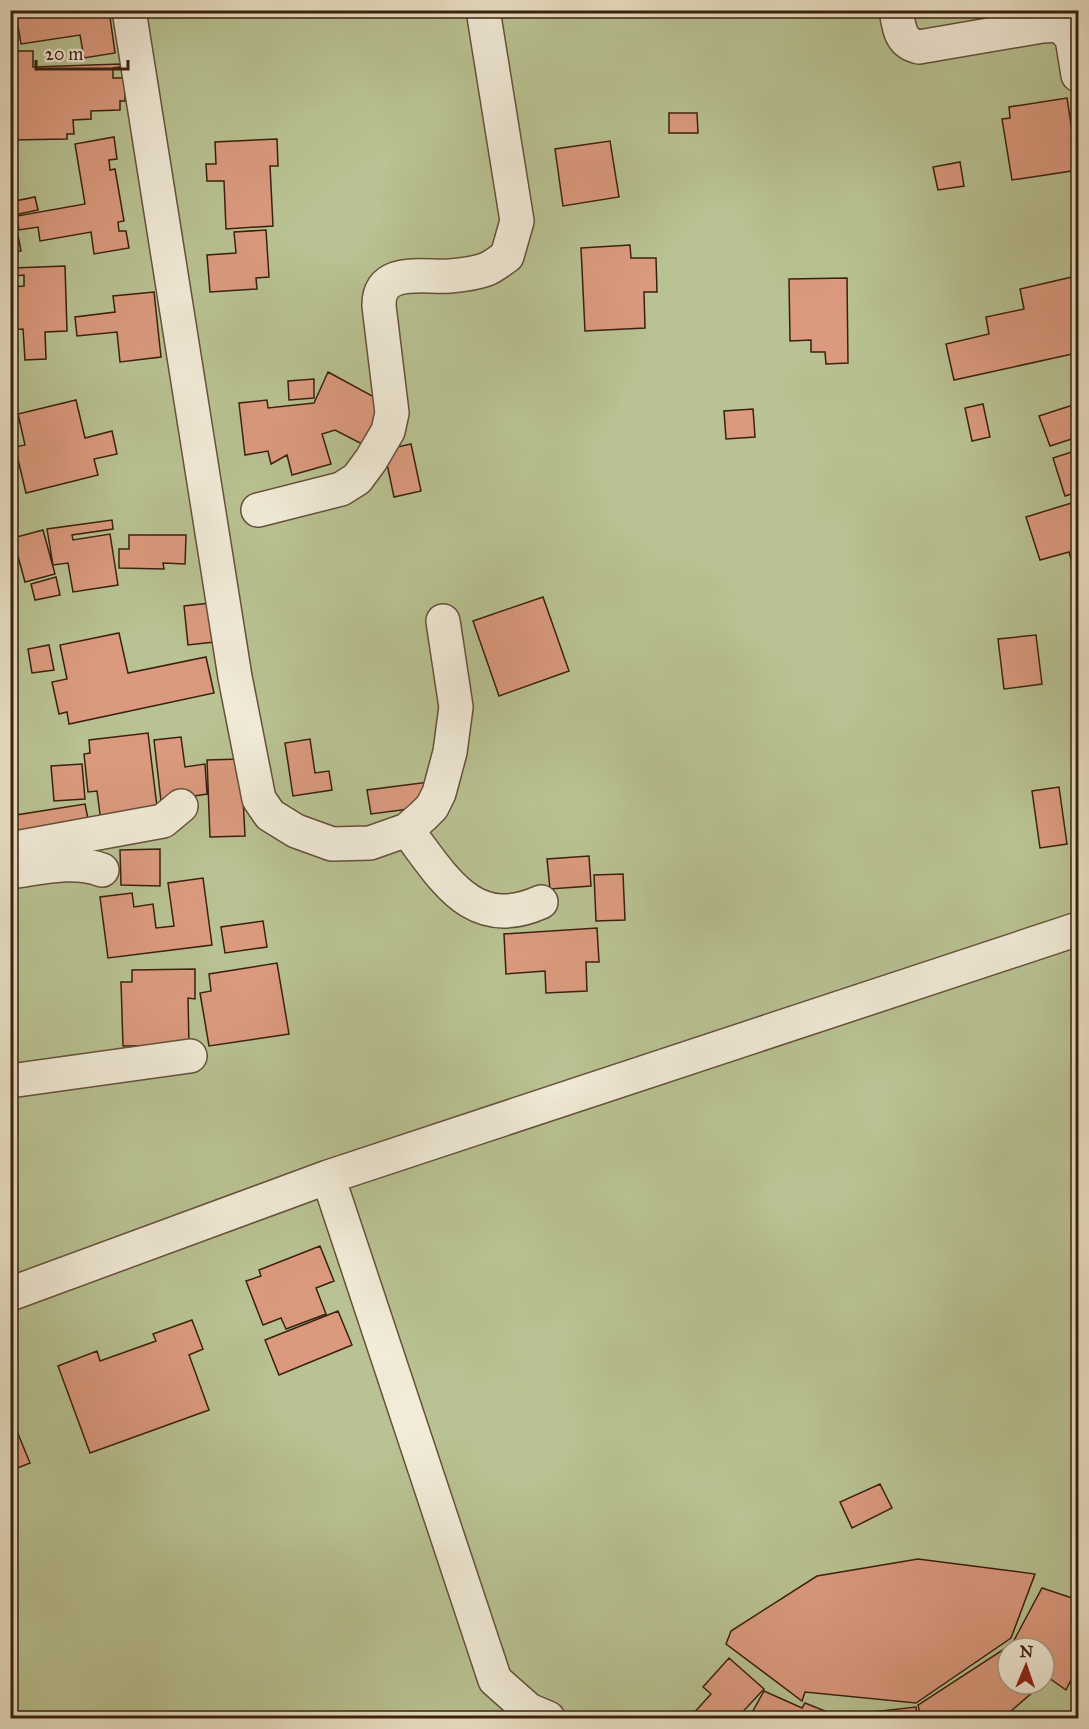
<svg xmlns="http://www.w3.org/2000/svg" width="1089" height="1729" font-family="'IM FELL Great Primer',serif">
<rect width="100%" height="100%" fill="#e9e0c3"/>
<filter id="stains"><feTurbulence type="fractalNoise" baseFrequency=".00333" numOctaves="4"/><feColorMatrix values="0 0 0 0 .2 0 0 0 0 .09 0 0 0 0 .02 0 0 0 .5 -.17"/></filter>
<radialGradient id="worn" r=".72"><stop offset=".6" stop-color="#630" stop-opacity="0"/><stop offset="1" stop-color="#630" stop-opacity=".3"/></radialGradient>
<!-- green -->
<path fill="#b9c292" stroke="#7a7150" stroke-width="1.5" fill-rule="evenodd" d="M11 11H1078V1718H11ZM1008 1648H1044V1684H1008Z"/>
<!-- building -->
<path fill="#db9a7e" stroke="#3a200e" stroke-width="1.5" d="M48 10H109L115 53 84 58 80 35 21 44 16 15Z
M10 51H33V67L120 64V67L113 68V78H125V101H120V110L91 111V119L73 120 74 134H67V139L10 140Z
M1067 98 1078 170 1012 180 1002 119 1010 118 1009 107Z
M669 113H697L698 133H669Z
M114 137 117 159 109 160 110 170 115 169 124 221 118 222 119 231H126L129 248 94 254 91 232 40 241 38 227 19 230 17 216 85 204 75 144Z
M277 139 278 166H270L273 226 226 229 224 181H207L206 164H216L215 142Z
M610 141 619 197 563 206 555 149Z
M960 162 964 186 938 190 933 167Z
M10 178 15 201 35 197 38 210 14 215 21 251 10 253Z
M266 230 269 277 256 278 257 289 210 292 207 255 236 253 234 232Z
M630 245 631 258H656L657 292H644L645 328 585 331 581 248Z
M65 266 67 331 45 332 46 359 25 360 23 329 10 330 11 287 24 286V275L14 276V268Z
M1072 277 1078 307V334L1073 335 1077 353 954 380 946 344 989 334 986 317 1024 309 1020 289Z
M847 278 848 363 826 364 825 352H811V340L790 341 789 279Z
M154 292 161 357 120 362 117 332 77 336 75 317 115 312 113 296Z
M328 372 387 404 364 445 335 430 322 434 331 464 292 475 287 455 271 464 268 451 245 455 239 403 267 400 268 408 314 403Z
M314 379V398L289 400 288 381Z
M76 400 85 438 112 431 117 454 94 459 98 475 26 493 15 447 25 445 18 414Z
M983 404 990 437 972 441 965 408Z
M1076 404 1078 411V437L1050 446 1039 416Z
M753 409 755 437 726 439 724 411Z
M411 444 421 491 394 497 384 450Z
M1078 450V492L1065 496 1053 458Z
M1078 501V583L1069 552 1040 560 1026 517Z
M112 520 113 529 72 535 73 540 110 534 118 585 73 592 68 563 53 565 47 529Z
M43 530 55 574 25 582 13 538Z
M129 535H186L185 564 163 563 164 569 119 568V549H129Z
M56 577 60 595 35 600 31 584Z
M543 597 569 671 499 696 473 621Z
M210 603 214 642 188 645 184 606Z
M119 633 128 673 206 657 214 693 69 724 67 712 59 714 52 682 67 679 60 645Z
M1036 635 1042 684 1004 689 998 639Z
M49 645 54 670 32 673 28 649Z
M148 733 158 815 101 822 97 791 88 792 84 754 90 753 89 740Z
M181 737 185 767 205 764 207 794 161 801 154 740Z
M310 739 315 773 329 771 332 790 293 796 285 743Z
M241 759 245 836 210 837 207 760Z
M82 764 85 799 54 801 51 766Z
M429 782 432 806 371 814 367 790Z
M1059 787 1067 844 1040 848 1032 791Z
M85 804 90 829 10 842V816Z
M160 849V886L121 885 120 850Z
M589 856 591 886 550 889 547 859Z
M623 874 625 920 596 921 594 875Z
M203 878 212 945 108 958 100 897 132 893 134 907 153 904 156 928 174 926 168 883Z
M263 921 267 947 225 953 221 927Z
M597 928 599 962H586L587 991 546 993 545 971 506 974 504 934Z
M277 963 289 1034 209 1046 200 993 211 991 209 974Z
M195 969V999L188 998 189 1045 123 1046 121 982H132V970Z
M320 1246 334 1281 316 1288 326 1314 286 1329 281 1318 263 1325 246 1281 261 1276 259 1270Z
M338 1311 352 1345 279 1375 265 1340Z
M192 1320 203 1349 189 1355 209 1410 90 1453 58 1366 97 1351 100 1361 156 1341 153 1334Z
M14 1424 30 1463 10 1471V1425Z
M880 1484 892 1508 852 1528 840 1502Z
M918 1559 1035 1574 1011 1638 916 1703 805 1692 802 1701 726 1644 731 1631 817 1576Z
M1042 1588 1078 1600V1666L1066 1690 1049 1678 1044 1682V1648H1008V1684H1042L1003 1718H921L918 1705 1012 1644Z
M729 1658 764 1689 737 1718H695L691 1716 711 1694 703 1687Z
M764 1691 802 1708 805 1703 835 1715 833 1718H749Z
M916 1707 917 1718H837V1716Z"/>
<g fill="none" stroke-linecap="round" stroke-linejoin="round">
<defs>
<path id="minor" d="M129 10 235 677 259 799 270 815 296 831 332 844 370 843 407 830 423 816 432 807 439 793 450 752 456 707 443 621
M896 10C899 28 900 43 919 47L1042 26 1060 25 1072 38 1078 75
M258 510 341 489 357 479 371 460 388 431 392 413 379 306C378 266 424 278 450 276 461 275 477 273 487 269 494 266 501 260 507 256L517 221 483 10
M407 830C444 878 472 933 541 902
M10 849 163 821 181 806
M10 872C41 868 73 859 102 870
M10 1081 190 1056
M328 1177 495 1680 529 1710 548 1718
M10 1294 328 1177 1078 929"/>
</defs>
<!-- minor casing -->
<use href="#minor" stroke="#66503b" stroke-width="36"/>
<!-- minor -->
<use href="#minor" stroke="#f1ebd8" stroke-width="33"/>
</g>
<!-- margin -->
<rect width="1089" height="1729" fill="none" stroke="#e9e0c3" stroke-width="36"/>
<rect x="12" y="12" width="1065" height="1705" fill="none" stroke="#3a200e" stroke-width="3"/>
<rect x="18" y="18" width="1053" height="1693" fill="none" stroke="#3a200e" stroke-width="1.5"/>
<!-- north arrow -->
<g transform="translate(1026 1666) rotate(2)"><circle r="28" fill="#f1ebd8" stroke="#a89a87" stroke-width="1.5"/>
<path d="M0-4.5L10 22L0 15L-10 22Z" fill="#8f2418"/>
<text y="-9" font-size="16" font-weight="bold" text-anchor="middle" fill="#3a200e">N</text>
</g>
<!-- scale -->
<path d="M36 60v9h92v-9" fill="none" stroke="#3a200e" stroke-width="3"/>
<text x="45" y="60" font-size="18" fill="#3a200e" stroke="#f1ebd8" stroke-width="4.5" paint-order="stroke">20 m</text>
<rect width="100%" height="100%" filter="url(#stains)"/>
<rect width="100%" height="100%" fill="url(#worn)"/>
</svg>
